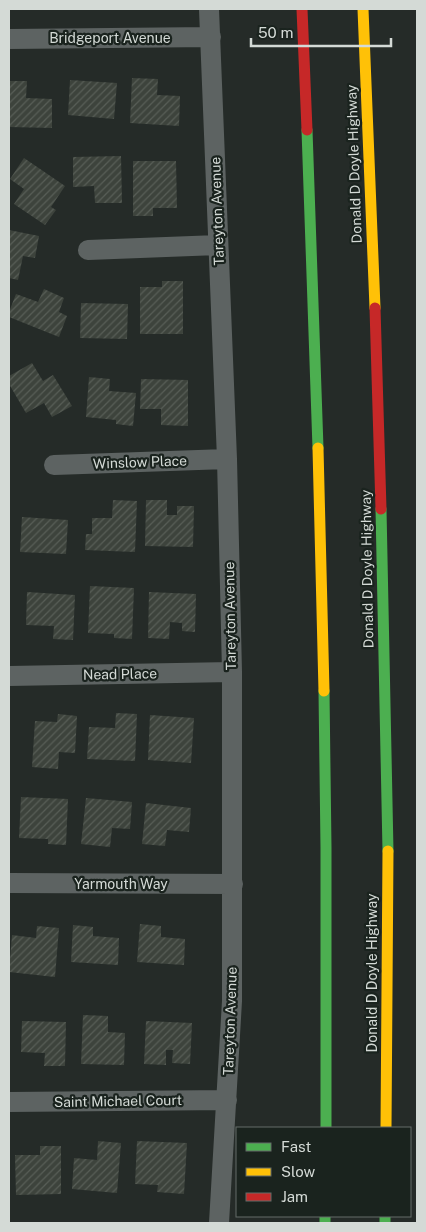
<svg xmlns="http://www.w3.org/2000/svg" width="426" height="1232" font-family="'Public Sans',sans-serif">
<defs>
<pattern id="building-hatch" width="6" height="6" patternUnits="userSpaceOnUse" patternTransform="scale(1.25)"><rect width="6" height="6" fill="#3d433c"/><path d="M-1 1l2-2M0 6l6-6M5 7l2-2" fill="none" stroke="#585e57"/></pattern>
</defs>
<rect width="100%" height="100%" fill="#252b28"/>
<!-- building -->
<path fill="url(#building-hatch)" d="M132 78 158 79 157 95 180 96 179 126 130 123Z
M70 80 117 83 114 119 68 115Z
M9 81H27L26 98 52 99V128L9 127Z
M121 156 122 203H95L94 186 73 187V157Z
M24 158 65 186 51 207 56 210 45 225 14 204 24 189 10 179Z
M133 161H176L177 208H153V216H133Z
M9 230 39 236 35 258 23 256 18 280 9 278Z
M162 281H183V334H140V287H162Z
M44 289 64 298 59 312 67 316 59 337 9 317V312L16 294 38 302Z
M81 303 128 304 127 339 80 338Z
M32 363 43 381 53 375 72 406 52 417 44 403 26 413 9 384V376Z
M89 377 110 379 109 391 136 393 133 426 116 424V420L86 417Z
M141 379 188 380V426L161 425V409H140Z
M113 500 137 501 135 552 85 550 86 534H92V518H112Z
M146 500H167V515H177V506H194L193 547 145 546Z
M22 517 68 520 66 554 20 552Z
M90 586 134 588 132 639 114 638V634L88 633Z
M27 592 75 595 73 640 53 639 54 626 26 625Z
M149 592 196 594 195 632 182 631V623L170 622 169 639 148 638Z
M116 713 137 714 135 761 87 759 89 727 115 728Z
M58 714 77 716 75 753 59 752 58 769 32 767 35 721 57 722Z
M150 715 194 718 191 763 148 760Z
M21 797 68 799 66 845 48 844V839L19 838Z
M86 798 132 802 130 829 112 828 110 847 81 844Z
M146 803 191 808 189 832 167 830 165 846 142 844Z
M140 924 161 926V937L185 939 184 965 137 962Z
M73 925 93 927V936L119 938 118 965 71 962Z
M37 926 59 928 55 977 9 972 12 935 36 938Z
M83 1015 108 1016V1032L125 1033 124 1065 81 1064Z
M22 1021 66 1022 65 1066H44L45 1053 21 1052Z
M146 1021 192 1023 190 1064 172 1063 173 1050H166V1065L144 1064Z
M98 1141 121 1143 117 1193 72 1189 74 1158 97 1160Z
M137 1141 187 1143 184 1194 157 1192 158 1185 135 1184Z
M40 1146H61V1194L16 1195 15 1155H40Z"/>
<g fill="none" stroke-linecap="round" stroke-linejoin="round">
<!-- street -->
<path stroke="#5d6362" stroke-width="20" d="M209 9 227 459 232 672V1001L219 1223
M9 39 211 37
M88 250 218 245
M54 465 227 459
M9 676 232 672
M9 883 233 884
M9 1102 227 1100"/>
<!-- fast -->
<path stroke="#4caf50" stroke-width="11" d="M307 130 318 448
M381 509 388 851
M324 691 326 848V1128
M325 1216V1223
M385 1216V1223"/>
<!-- slow -->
<path stroke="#ffc107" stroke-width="11" d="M363 9 375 308
M318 448 324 691
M386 1128 388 851"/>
<!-- jam -->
<path stroke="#c62828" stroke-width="11" d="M302 9 307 130
M375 308 381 509"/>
</g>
<g text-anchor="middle" stroke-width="4.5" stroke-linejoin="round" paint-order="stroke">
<!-- street labels -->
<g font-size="14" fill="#d4dad6" stroke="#1a231e">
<text x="110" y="43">Bridgeport Avenue</text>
<text transform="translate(354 164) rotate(-92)" y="5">Donald D Doyle Highway</text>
<text transform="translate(217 211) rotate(-92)" y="5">Tareyton Avenue</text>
<text transform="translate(140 462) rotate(-2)" y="5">Winslow Place</text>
<text transform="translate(367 569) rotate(-91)" y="5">Donald D Doyle Highway</text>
<text transform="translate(230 616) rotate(-91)" y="5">Tareyton Avenue</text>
<text transform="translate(120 674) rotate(-1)" y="5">Nead Place</text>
<text x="121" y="889">Yarmouth Way</text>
<text transform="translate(372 973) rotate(-90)" y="5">Donald D Doyle Highway</text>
<text transform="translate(230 1021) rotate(-88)" y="5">Tareyton Avenue</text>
<text transform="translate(118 1101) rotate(-1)" y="5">Saint Michael Court</text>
</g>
</g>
<!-- border -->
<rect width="426" height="1232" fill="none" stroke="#d4dad6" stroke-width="20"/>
<!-- legend -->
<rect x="236" y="1127" width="175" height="90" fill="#1a231e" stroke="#646c68"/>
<rect x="246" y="1143" width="25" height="8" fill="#4caf50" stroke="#646c68"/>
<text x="281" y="1152" font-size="15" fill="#d4dad6">Fast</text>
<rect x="246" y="1168" width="25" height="8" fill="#ffc107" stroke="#646c68"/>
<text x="281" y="1177" font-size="15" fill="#d4dad6">Slow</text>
<rect x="246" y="1193" width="25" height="8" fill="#c62828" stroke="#646c68"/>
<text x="281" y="1202" font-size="15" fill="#d4dad6">Jam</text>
<!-- scale -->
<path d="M251 38v8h140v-8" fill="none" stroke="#d4dad6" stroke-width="2.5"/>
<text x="258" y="38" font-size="15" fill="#d4dad6" stroke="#1a231e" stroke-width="4" paint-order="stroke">50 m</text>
</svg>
